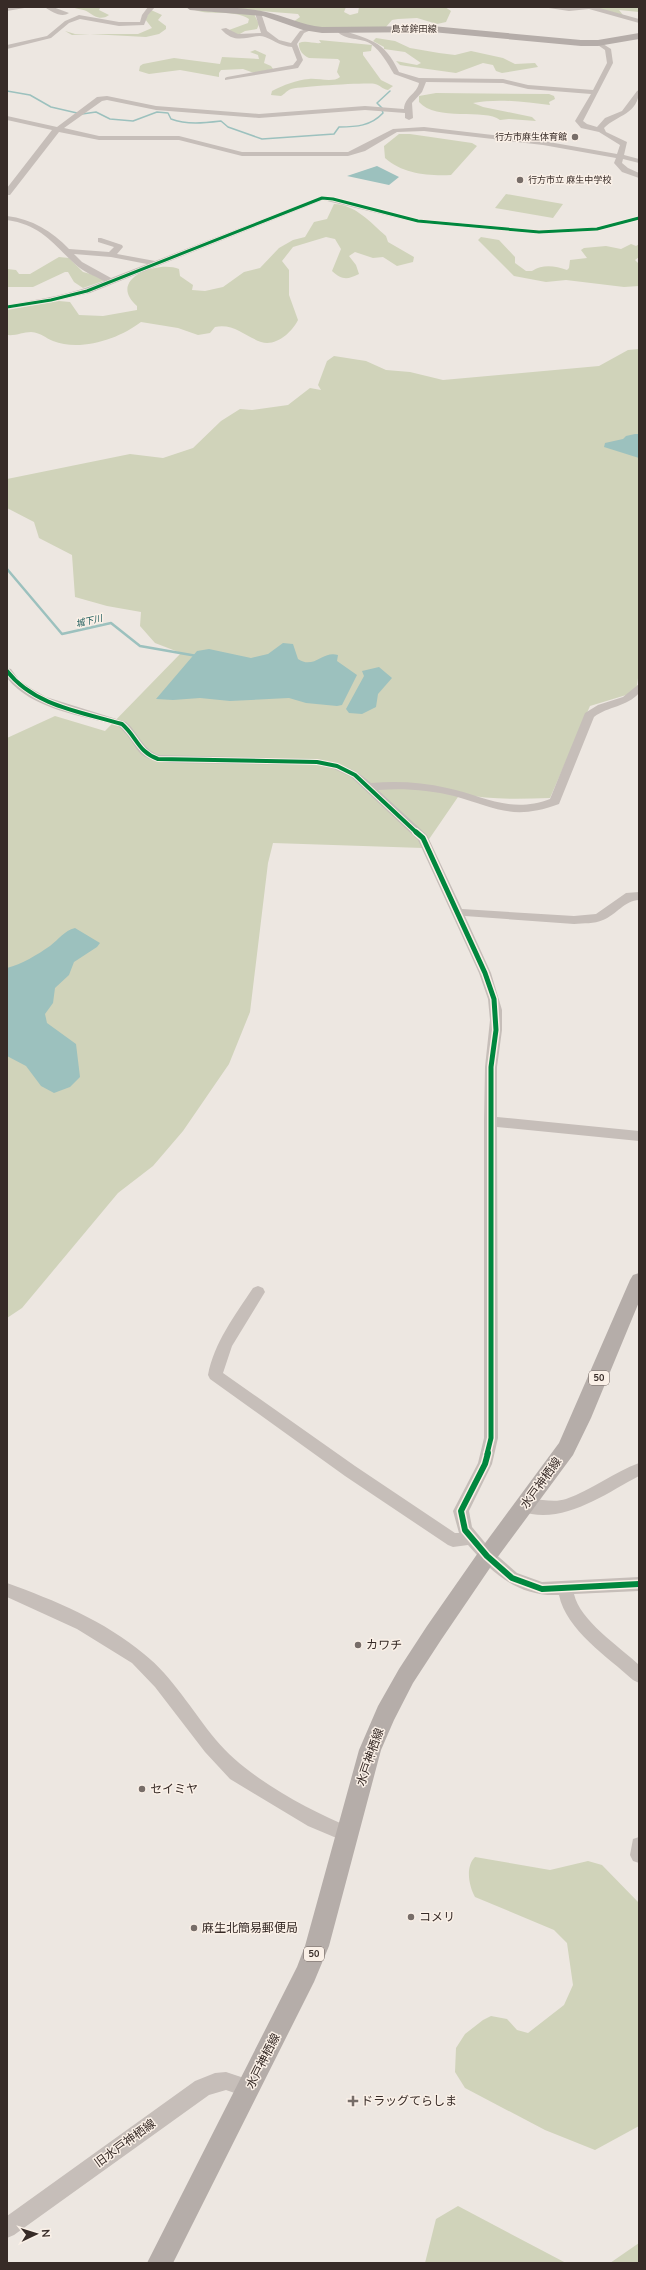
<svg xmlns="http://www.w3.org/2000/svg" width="646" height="2270" font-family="'Nunito Sans','Noto Sans JP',sans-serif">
<rect width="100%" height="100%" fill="#ede7e1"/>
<!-- green -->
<path fill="#d0d3ba" d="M72 7H107L100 8 99 10 109 15C101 21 94 16 88 12 84 9 76 9 72 7Z
M209 7H346L344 12 350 15 358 13 359 7H445L451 11 446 22 437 24 417 18 398 19 392 20 386 27 329 30 293 22 300 17 298 14Z
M592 7H639V12L619 10 623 15Z
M151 10 162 15 158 20 166 26V29L159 34 146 37 90 34 72 35 65 31 75 34H138L152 28 145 19Z
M195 10 254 14 259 24 257 29 245 31 238 35 229 30 248 23 249 19C234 9 211 16 195 10Z
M376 38 395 41 410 48 439 53 455 55 471 51 503 58 515 64 535 63 538 67 502 73 496 71 493 65 483 63 456 73 406 66 400 65 396 61 417 65 421 63 405 52 384 49V47L373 41Z
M319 40 372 45 371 51 363 52V55L381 80 393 86 388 90C382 89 380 85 375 84 370 82 295 87 291 89 286 91 285 94 281 96L271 95 272 91C284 85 296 80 309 79 318 78 333 83 340 77L337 72 340 61 338 59 309 58C303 56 298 49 299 43 306 40 313 44 321 43Z
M255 50 266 55 264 63 271 66 273 69 254 73 243 69 221 70 219 73V77L180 70 149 74 139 71 140 66 143 64 174 58 220 64 222 57 259 59 258 55 250 52Z
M436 93 549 94 554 96 555 99 549 102 550 105C525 102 498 98 473 103L483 107 532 117 536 121 509 119 500 120C485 108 436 122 419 102V96Z
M399 134H410L472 143 477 146 451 175C428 176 403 174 385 158L384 146Z
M506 194 563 204 553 218 495 208Z
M334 204C356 205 370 222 386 236L388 242 414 257 413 262 397 266 383 257 373 258 355 252 349 256 356 265 359 274C347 280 342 280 332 271L341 249 335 239 326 237 293 247 282 261 289 270V295L298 320C292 332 276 347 261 342 245 336 233 323 215 327L210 333 198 335 178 328 141 322C119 339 80 352 53 341 45 338 42 333 31 332 23 332 16 336 7 335V310L59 301 70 302 79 315 103 316 137 310V306C106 279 158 260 179 269L180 276 193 285 192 290 205 291 223 287 244 272 260 268 279 248 293 240 305 237 314 222 327 219Z
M481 237 499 240 515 257V263L526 271H532C543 264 555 266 567 270L569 268 570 260 587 258 581 250 584 248 606 246 621 249 631 244 636 246 639 244V257L635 260 639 264V286L624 287 566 280 546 282 514 276 478 240Z
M59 257 69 258 83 272 105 278 103 281 83 288 74 282 68 272H65L33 287H7V269L16 270 19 274H30Z
M639 349V671L636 692 590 706 550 798C519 799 491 800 460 794L423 848 273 843 268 863 250 1012 229 1064 183 1131 153 1166 118 1193 22 1308 7 1318V738L55 716 105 731 181 653 155 643 140 626 141 612 107 606 75 597 72 555 39 538 34 522 7 508V479L130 454 163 458 193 448 221 421 240 409 252 410 288 405 310 388 321 390 318 385 327 361 334 356 366 361 386 370 410 372 443 380 599 366 628 350Z
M475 1857 550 1870 588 1861 602 1865 639 1903V2126L595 2150 545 2130 465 2088 455 2072 456 2048 465 2034 483 2020 491 2016 507 2019 517 2030 528 2033 564 2005 573 1985 567 1943 554 1930 475 1897C469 1886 465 1867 475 1857Z
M458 2206 566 2263H425L436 2219Z
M639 2243V2263H610Z"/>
<!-- water -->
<path fill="#9cc1be" d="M377 166 399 177 389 185 347 176Z
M635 434H639V458L604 447 605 443 623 439 626 436Z
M283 643 293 644 298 659C314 670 323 650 338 655L337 661 357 675 342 705 337 706 306 703 289 698 230 701 200 698 173 700 156 699 197 651 209 649 251 658 268 654Z
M379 667 392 678 378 694 376 707 362 714 349 713 346 709 364 676 362 671Z
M75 928 100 943 97 947 74 962 69 975 55 988 53 1003 45 1014 47 1023 76 1044 80 1077 70 1087 54 1093 41 1086 26 1066 7 1056V968C22 964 37 955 50 946 59 939 64 931 75 928Z"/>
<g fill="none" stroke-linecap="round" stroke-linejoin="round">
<!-- stream-far1 -->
<path stroke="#9cc1be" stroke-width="1.5" d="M7 91 30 95 51 107 77 113
M382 108 377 103 390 91
M82 114 96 112 110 119 133 121 157 112 168 113 171 119C187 125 204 123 221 121L228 127 262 139 334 134 339 127C356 127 371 126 383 113L382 110"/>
<!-- stream -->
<path stroke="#9cc1be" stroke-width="2.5" d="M7 569 62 634 111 623 140 646 197 656"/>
<!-- minor -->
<path fill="#c6beb9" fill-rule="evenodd" d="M7 7H30L7 11Z
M45 7H53L69 13C62 18 51 12 45 7Z
M148 7H155L148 15 144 25 119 26 80 19 69 23 51 38 7 49V45L47 36 65 21 79 15 119 22H140L142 15Z
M542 7H596L639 19V23L589 9 569 11Z
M258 11 261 13 267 31 279 40 291 43 300 31 311 28V30L304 33 297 44 303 60 298 68 225 80V78L227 77 293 65 297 60 292 47C281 46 275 41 265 37 253 32 237 48 221 29L226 28 238 34 261 33 255 13Z
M340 29C368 40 384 39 399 72L419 78 503 79 528 85 593 90 607 63 605 50 595 43 600 42 611 49 613 63 583 121 587 124 597 127 605 118 622 111 637 91 639 90C639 114 617 115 604 128L606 132 627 142 624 155 639 159V163L623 159 622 163 628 168 639 173V178L622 172 614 163 616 158 543 145 424 131 397 132 365 151 348 156H242L179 140H99L59 132 10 195H7V188L52 130 7 120V116L57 127 97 97 107 96 156 106 259 114 365 106 404 109C405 96 417 94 419 83L394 74C388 64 381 51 371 44 361 37 345 41 337 31ZM426 82 503 83 528 89 591 94 575 121 581 128 599 132 620 145 617 154 543 141 424 127 393 129 348 152H242L179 136H99L64 128 102 101 107 100 156 110 259 118 365 110 405 113V118L409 120 413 118 412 103 422 92Z
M322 196 418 219 539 230 597 227 639 216V220L597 231 539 234 418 223 323 200 90 293 51 302 7 309V305C41 299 73 294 104 281 95 276 83 272 75 264 52 243 41 225 7 220V216C32 219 52 231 69 249L109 252 114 247 98 242V238H101L122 245 123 247 117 254 155 261ZM74 254 111 257 147 264 111 278 82 262Z
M7 668 11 669 19 680 32 689 46 697 126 722C138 732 143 750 159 755L317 759C339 763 354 768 371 783 396 781 422 782 447 788 485 796 510 814 550 799L585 713 598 705 623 697 639 684V693C627 707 608 706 594 717L559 804C513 821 497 808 454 796 430 790 403 788 378 790L427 835 462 909 574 916 596 914 626 893 639 892V900C625 900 616 915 603 920 594 924 584 923 574 924L465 916 491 973 502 1010V1030L497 1067V1117L639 1131V1141L497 1127 498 1438 492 1464 469 1511 472 1527 492 1551 517 1573 542 1582 639 1577V1591L574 1594C580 1621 619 1646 639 1665V1683L633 1680C608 1657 566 1630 559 1595 519 1597 493 1574 468 1545L453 1547 448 1545 345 1476 210 1379 208 1375C214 1343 235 1315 253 1288L258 1286 263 1288 265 1292 232 1346 223 1373 355 1466 455 1533H459L453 1511 478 1463 484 1438V1121L485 1067 490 1020 488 999 479 973 418 840 351 777 334 769 317 765 171 763C130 759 143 748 118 726 82 715 32 710 7 678Z
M639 1463V1476C603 1495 562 1526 520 1511L517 1506 520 1501C534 1496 551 1504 566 1499 592 1490 614 1472 639 1463Z
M7 1583C54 1600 105 1621 144 1654 173 1677 192 1711 216 1740 248 1778 306 1809 352 1828L354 1834 352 1840 346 1842 308 1826 230 1779 205 1752 155 1687 132 1663 77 1629 7 1597Z
M639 1837V1863L633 1861 630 1855 633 1839Z
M226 2072 256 2082 258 2089 256 2096 249 2098 226 2090 209 2095 14 2235 7 2238V2216L195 2081 215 2073Z"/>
<!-- major -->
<path fill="#b5ada9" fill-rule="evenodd" d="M186 7C212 7 240 6 266 12 285 16 302 25 322 27L432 26 581 40H598L639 33V39L598 46H581L432 32 322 33 303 30 263 16 190 10Z
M639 1273V1302L591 1418 573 1455 494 1562 441 1640 413 1683 394 1720 381 1750 329 1946 314 1982 173 2263H147L297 1967 305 1946 359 1750 378 1706 399 1669 427 1626 480 1550 559 1443 630 1280 633 1275Z"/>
<defs>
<path id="cycleway-far3" d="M7 307 51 300 87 291 322 198 333 199 418 221 539 232 597 229 639 218"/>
<path id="cycleway-far2" d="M7 671C34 706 82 712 122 724 137 737 138 752 158 759L317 762 337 766 355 775 417 833"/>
<path id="cycleway-far1" d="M416 832 423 838 485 973 494 999 496 1030 491 1067V1438L487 1454"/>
<path id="cycleway" d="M488 1453 485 1464 461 1511 465 1530 487 1556 512 1578 542 1589 639 1584"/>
</defs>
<!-- cycleway-far3 casing -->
<use href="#cycleway-far3" stroke="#faf0e7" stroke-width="4.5"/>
<!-- cycleway-far2 casing -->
<use href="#cycleway-far2" stroke="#faf0e7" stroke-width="6"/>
<!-- cycleway-far1 casing -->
<use href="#cycleway-far1" stroke="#faf0e7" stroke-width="8"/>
<!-- cycleway casing -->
<use href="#cycleway" stroke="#faf0e7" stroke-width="9"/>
<!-- cycleway-far3 -->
<use href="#cycleway-far3" stroke="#00873e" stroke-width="3"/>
<!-- cycleway-far2 -->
<use href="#cycleway-far2" stroke="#00873e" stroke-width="4"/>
<!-- cycleway-far1 -->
<use href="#cycleway-far1" stroke="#00873e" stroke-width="5"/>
<!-- cycleway -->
<use href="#cycleway" stroke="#00873e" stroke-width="6"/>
</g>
<!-- markers -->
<g fill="#776d68" stroke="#faf0e7" stroke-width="1.5">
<circle cx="575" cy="137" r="4"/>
<circle cx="520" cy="180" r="4"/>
<circle cx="358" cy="1645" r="4"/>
<circle cx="142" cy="1789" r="4"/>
<circle cx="411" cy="1917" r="4"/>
<circle cx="194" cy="1928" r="4"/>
<path d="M351 2095h4v4h4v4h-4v4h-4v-4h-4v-4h4z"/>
</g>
<g text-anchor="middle" stroke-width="3" stroke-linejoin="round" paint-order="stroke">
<!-- far-street labels -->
<g font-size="9" fill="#372b27" stroke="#faf0e7">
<text x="414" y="32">島並鉾田線</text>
</g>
<!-- far-poi labels -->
<g font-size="9" fill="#372b27" stroke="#faf0e7" text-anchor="end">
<text x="567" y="140">行方市麻生体育館</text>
<text x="528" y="183" text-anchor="start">行方市立 麻生中学校</text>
</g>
<!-- far-water labels -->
<g font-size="9" font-style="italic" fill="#1b5a5a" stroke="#faf0e7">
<text transform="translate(89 621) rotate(-13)" y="3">城下川</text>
</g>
<!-- shield labels -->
<g fill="#faf0e7" stroke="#726661" stroke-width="1">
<rect x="589" y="1371" width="20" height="14" rx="3"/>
<rect x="304" y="1947" width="20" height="14" rx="3"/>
</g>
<g font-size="9" font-weight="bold" fill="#372b27">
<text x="599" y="1381">50</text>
<text x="314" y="1957">50</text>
</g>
<!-- near-street labels -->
<g font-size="12" fill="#372b27" stroke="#faf0e7">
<text transform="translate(541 1483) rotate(-54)" y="4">水戸神栖線</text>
<text transform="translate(370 1757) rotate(-71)" y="4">水戸神栖線</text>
<text transform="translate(263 2061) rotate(-63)" y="4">水戸神栖線</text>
<text transform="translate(125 2143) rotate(-36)" y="4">旧水戸神栖線</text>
</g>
<!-- near-poi labels -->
<g font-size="12" fill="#372b27" stroke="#faf0e7" text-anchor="start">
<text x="366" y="1649">カワチ</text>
<text x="150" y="1793">セイミヤ</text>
<text x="419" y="1921">コメリ</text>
<text x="202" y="1932">麻生北簡易郵便局</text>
<text x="361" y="2105">ドラッグてらしま</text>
</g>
</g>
<!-- border -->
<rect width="646" height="2270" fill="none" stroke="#372b27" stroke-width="16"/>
<!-- north arrow -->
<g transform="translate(36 2234) rotate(86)" stroke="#faf0e7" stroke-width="3" paint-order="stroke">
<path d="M0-3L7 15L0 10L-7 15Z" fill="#372b27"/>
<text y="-6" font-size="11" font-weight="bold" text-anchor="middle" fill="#372b27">N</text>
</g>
</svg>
